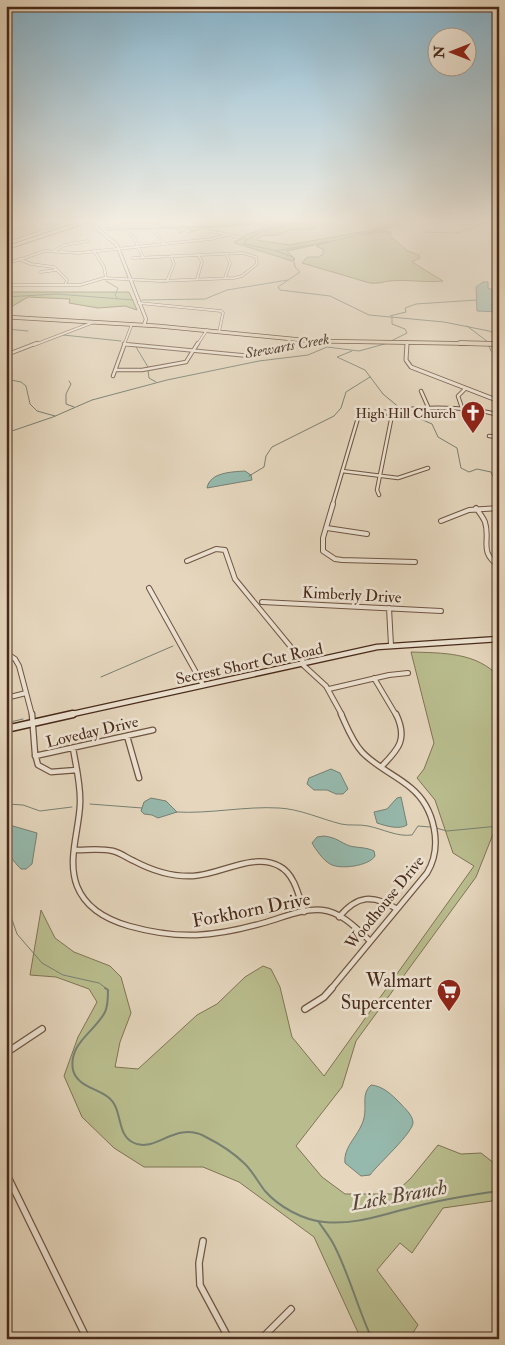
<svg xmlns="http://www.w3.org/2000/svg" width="505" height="1345" font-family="'IM FELL Double Pica',serif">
<rect width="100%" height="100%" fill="#e5d6bd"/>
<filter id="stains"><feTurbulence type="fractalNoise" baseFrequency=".004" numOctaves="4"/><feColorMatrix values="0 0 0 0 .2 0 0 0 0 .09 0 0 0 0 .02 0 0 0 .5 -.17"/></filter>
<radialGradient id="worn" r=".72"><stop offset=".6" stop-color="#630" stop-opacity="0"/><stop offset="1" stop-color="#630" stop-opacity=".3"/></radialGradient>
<!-- green -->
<path fill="#b9bd8e" stroke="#807454" d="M51 221H72C61 224 50 222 39 224L59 225 6 242V230Z
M125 221H145L170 228 108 230 106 228 121 225Z
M225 221H297L309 225 333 221 312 229 290 230 278 235 261 236 257 240 289 245 372 230 395 223 400 225 366 234 390 231V236L408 251 419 255 420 258 412 262 443 281C425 283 407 279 389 281 383 282 377 284 370 283L302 263 307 257H318L322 255 324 250 316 246 328 242 287 251 295 259 292 261 235 243 234 242 243 238V236L265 228 256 224 205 228 188 233 193 230 188 229 180 233 175 227 211 226Z
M6 292H129L137 310 125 306 98 308 69 303 70 299 28 297 6 310Z
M411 652C442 653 477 652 499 677V819L476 877 356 1041 342 1087 296 1146 322 1177 345 1194H394L411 1178 438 1145 461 1154 481 1153 499 1167V1200L443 1208 412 1253 400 1243 377 1270 418 1325 409 1339H361L314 1237 239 1182 203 1167H144L114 1148 82 1117 64 1076 78 1037 97 1002 89 989 56 977 30 975 41 910 55 938 74 952 110 966 121 977 131 1013 120 1042 115 1067 138 1069 197 1015 217 1004 245 977 263 966 271 969 280 987 292 1037 324 1076 474 866 453 853 435 800 417 778 424 769 434 743Z"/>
<!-- water -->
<path fill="#96b9ad" stroke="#778072" d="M483 282H488V288L499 292V312L477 311 476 287Z
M245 471 251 475 252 480 207 488C210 472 232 472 245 471Z
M331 769 340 773 348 789 343 794H336L327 790H314L307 784 309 778Z
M401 797 407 825C399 830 386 826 377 823L374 812 387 809 397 798Z
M151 798 166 801 177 812 158 818 152 815 144 814 141 811 144 802Z
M6 824 37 833 32 864 26 869H21C5 853 6 847 6 824Z
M324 836C338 838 339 842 350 846 358 848 366 847 374 851L375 856C369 866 340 870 330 864 323 860 316 850 312 843L317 837Z
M371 1085C383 1086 392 1095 400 1103 405 1109 412 1114 413 1122 414 1132 378 1164 370 1175L361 1176 345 1163C343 1146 360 1135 364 1118 367 1105 361 1094 371 1085Z"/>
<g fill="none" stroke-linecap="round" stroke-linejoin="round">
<!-- stream-far1 -->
<path stroke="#778072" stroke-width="1" d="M290 221 292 222 289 224 256 234 246 240 244 244 273 250 293 257 295 267 300 272 278 287 280 290 330 296 369 315 444 322 489 331 499 335
M477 226 485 223
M108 230 206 227 271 221
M379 231 391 233
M422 232 456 233 476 227
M276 251 333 241 418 221
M106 281 118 288 115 295 117 298
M6 297 57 294 133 300
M142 300 205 299 227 290 288 280
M390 316 406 312 405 308 416 304 476 300
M467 326 488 342
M6 329 28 331
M63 335 121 341
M391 341 407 333 405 329 392 324V317
M489 346 491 351
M136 347 148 367
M352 351 337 357 365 370 383 394 401 409
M148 370 149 378 156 382
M6 379 21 382 26 386 30 404 37 411 55 416
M69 381 71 384 66 394V404L74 407
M407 413 432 424 438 437 457 448 461 468 469 472 477 469 491 472 494 479 499 481
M6 433 53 417 92 400 167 380 259 361 308 355 327 347 359 351 388 343
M249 476 264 467 266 456 272 447 334 416 341 408 346 392 370 377
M101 677 173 646
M6 723 23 719
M6 804 23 805 40 811 72 807
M90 804 142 808
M176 812C210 814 245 806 279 808 300 809 321 819 341 824 350 826 359 824 368 826 383 829 397 837 412 835L418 826 430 827
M436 828 447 831 499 826
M6 902 17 934 42 963 63 975 99 983 107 989"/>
<!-- stream -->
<path stroke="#778072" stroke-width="2" d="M105 988 108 990C108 997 108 1006 105 1012 95 1032 68 1043 73 1070 77 1086 96 1088 108 1097 123 1108 116 1133 132 1142 154 1155 174 1121 204 1136 218 1143 234 1153 245 1164 253 1172 258 1182 265 1191 279 1207 303 1220 324 1222 356 1225 380 1215 410 1208 439 1200 469 1195 499 1191
M318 1221C324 1230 331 1238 335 1247 350 1277 358 1309 372 1339"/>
<defs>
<path id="minor-far4" d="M153 231 164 243
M210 231 239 237
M129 233 134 237 143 258
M54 251 65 245 88 241
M94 251 104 267 106 278
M19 259 31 264 54 267 67 280 65 285
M6 264 45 251 79 253 211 239 226 235
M41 272 56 270
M6 273 9 278 6 285
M225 278 230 263 226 254
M197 279 202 262 198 254
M167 281 174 264 171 256
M6 285H80L104 278 160 281 234 278 242 276 257 264 256 257 243 253 133 258
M139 303 221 311 223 313 219 332
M124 344 131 345
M34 345 94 322
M124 345 132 324
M197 345 207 330"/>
<path id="minor-far3" d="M124 344 250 356
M6 355 37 343
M115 370H142L186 362 198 343
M113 376 125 343
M421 391 429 409
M462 408 458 396 465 389
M489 436 499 437
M497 456 499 457
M342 471 398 478 428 468
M379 495 377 490 391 420 387 412
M332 506 358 418C396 406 461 404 499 415"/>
<path id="minor-far2" d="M333 504 323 538V551L335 559 342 560 415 562
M476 508C479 512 483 517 485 522 491 541 478 551 499 566
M441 521 469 510 499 508
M327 528 367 534
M187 561 216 549 225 550 235 579 304 663
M149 588 203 685
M262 602 441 611
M389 608 391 645
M6 653 15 659 19 666 32 715
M302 664 326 686 342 715
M374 678 396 715
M329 689 389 675 408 673
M6 698 26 693"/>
<path id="minor-far1" d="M32 714 35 754 38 765 51 772 77 770
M127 736 139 778
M73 748C76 767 81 785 80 804 79 831 67 860 77 886 86 909 108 920 129 926 179 940 214 937 263 923 282 918 302 908 322 910 341 912 356 928 369 940
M35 756 153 730
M381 767C399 749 408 739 396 714
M75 850C88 850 101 848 113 851 121 853 127 858 134 861 151 870 173 877 193 876 220 875 253 852 279 866 295 874 299 897 304 912
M339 917C357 895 373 894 397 909
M331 989 427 873C443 847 435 808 411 788 396 775 376 767 362 752 352 741 347 727 341 714"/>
<path id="minor" d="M305 1009 324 997 332 988
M6 1053 42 1029
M6 1173 87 1339
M203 1241 199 1263 200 1285 229 1339
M261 1339 291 1309"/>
<path id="tertiary-far1" d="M88 221 117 245 146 319 144 325
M488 221 499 225"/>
<path id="tertiary" d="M407 343 406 360 411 367 499 401"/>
<path id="secondary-far1" d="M68 715 377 647 499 639"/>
<path id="secondary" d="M6 729 73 714"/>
<path id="trunk-far1" d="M6 317 158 326 313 341 499 344"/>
<path id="trunk" d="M460 343 499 344"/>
<path id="motorway" d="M6 248 87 221"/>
</defs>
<!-- minor-far4 casing -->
<use href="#minor-far4" stroke="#6f5543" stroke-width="3"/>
<!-- minor-far3 casing -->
<use href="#minor-far3" stroke="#6f5543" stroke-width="4.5"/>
<!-- minor-far2 casing -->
<use href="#minor-far2" stroke="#6f5543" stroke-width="6"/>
<!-- minor-far1 casing -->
<use href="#minor-far1" stroke="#6f5543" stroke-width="7"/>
<!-- minor casing -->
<use href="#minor" stroke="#6f5543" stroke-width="8"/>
<!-- tertiary-far1 casing -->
<use href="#tertiary-far1" stroke="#6f5543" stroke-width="4"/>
<!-- tertiary casing -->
<use href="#tertiary" stroke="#6f5543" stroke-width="5"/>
<!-- secondary-far1 casing -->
<use href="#secondary-far1" stroke="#482a1a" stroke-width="7"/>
<!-- secondary casing -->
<use href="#secondary" stroke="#482a1a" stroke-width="9"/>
<!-- trunk-far1 casing -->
<use href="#trunk-far1" stroke="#482a1a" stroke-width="4.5"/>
<!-- trunk casing -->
<use href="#trunk" stroke="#482a1a" stroke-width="5.5"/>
<!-- motorway casing -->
<use href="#motorway" stroke="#482a1a" stroke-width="4.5"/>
<!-- minor-far4 -->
<use href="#minor-far4" stroke="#eee4d4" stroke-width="2"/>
<!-- minor-far3 -->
<use href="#minor-far3" stroke="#eee4d4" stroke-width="2.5"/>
<!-- minor-far2 -->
<use href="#minor-far2" stroke="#eee4d4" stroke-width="4"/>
<!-- minor-far1 -->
<use href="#minor-far1" stroke="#eee4d4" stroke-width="4.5"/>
<!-- minor -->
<use href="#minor" stroke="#eee4d4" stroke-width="5.5"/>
<!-- tertiary-far1 -->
<use href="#tertiary-far1" stroke="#eee4d4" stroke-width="2.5"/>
<!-- tertiary -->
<use href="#tertiary" stroke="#eee4d4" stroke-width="3"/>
<!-- secondary-far1 -->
<use href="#secondary-far1" stroke="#eee4d4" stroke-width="4.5"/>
<!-- secondary -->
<use href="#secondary" stroke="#eee4d4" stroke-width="6"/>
<!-- trunk-far1 -->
<use href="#trunk-far1" stroke="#e5d6bd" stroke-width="3"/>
<!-- trunk -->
<use href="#trunk" stroke="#e5d6bd" stroke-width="4"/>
<!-- motorway -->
<use href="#motorway" stroke="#e5d6bd" stroke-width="3"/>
</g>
<!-- sky -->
<linearGradient id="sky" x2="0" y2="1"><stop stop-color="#87b6d0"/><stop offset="0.54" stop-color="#f3ede1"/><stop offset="1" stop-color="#f3ede1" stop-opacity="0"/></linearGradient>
<rect width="505" height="409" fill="url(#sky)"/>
<!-- icons -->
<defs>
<symbol id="church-pin" viewBox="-11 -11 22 30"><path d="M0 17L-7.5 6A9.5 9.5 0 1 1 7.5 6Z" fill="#8f2418" stroke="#eee4d4"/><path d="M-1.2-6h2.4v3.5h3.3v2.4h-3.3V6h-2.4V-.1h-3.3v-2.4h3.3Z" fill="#fff"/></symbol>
<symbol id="supermarket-pin" viewBox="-11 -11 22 30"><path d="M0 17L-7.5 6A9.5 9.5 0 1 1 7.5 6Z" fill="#8f2418" stroke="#eee4d4"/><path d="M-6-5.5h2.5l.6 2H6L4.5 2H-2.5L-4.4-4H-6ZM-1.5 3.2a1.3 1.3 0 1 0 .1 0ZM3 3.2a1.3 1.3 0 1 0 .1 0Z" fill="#fff"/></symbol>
</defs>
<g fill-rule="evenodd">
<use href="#church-pin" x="459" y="399" width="28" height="38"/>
<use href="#supermarket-pin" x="435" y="977" width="28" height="38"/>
</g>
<g text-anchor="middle" stroke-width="5" stroke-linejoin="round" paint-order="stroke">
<!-- far-poi labels -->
<g font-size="14" fill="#482a1a" stroke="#eee4d4" text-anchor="end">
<text x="456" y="418">High Hill Church</text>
</g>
<!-- far-water labels -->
<g font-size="15" font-style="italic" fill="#584737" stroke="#eee4d4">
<text transform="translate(287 346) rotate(-10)" y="5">Stewarts Creek</text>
</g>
<!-- street labels -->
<g font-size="16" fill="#482a1a" stroke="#eee4d4">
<text transform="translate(352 594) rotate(3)" y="6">Kimberly Drive</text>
<text transform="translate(249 663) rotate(-12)" y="6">Secrest Short Cut Road</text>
<text transform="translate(92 731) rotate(-13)" y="6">Loveday Drive</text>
<text transform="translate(384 902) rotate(-51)" y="6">Woodhouse Drive</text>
</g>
<!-- near-street labels -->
<g font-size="19" fill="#482a1a" stroke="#eee4d4">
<text transform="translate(251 909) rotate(-11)" y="7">Forkhorn Drive</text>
</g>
<!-- near-poi labels -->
<g font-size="19" fill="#482a1a" stroke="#eee4d4" text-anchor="end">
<text x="432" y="987">Walmart<tspan x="432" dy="22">Supercenter</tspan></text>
</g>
<!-- near-water labels -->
<g font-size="21" font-style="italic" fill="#584737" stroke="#eee4d4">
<text transform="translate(399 1195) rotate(-10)" y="7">Lick Branch</text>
</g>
</g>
<!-- margin -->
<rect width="505" height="1345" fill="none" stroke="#e5d6bd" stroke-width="25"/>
<rect x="8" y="8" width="490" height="1330" fill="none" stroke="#482a1a" stroke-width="2.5"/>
<rect x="12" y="12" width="480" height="1320" fill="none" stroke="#482a1a"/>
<!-- north arrow -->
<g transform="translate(452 52) rotate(270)"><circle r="24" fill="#eee4d4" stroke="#ac9a8a"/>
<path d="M0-4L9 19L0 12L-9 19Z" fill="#8f2418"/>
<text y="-8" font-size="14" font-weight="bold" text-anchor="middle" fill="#482a1a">N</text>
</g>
<rect width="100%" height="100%" filter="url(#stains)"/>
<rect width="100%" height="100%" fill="url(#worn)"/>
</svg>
